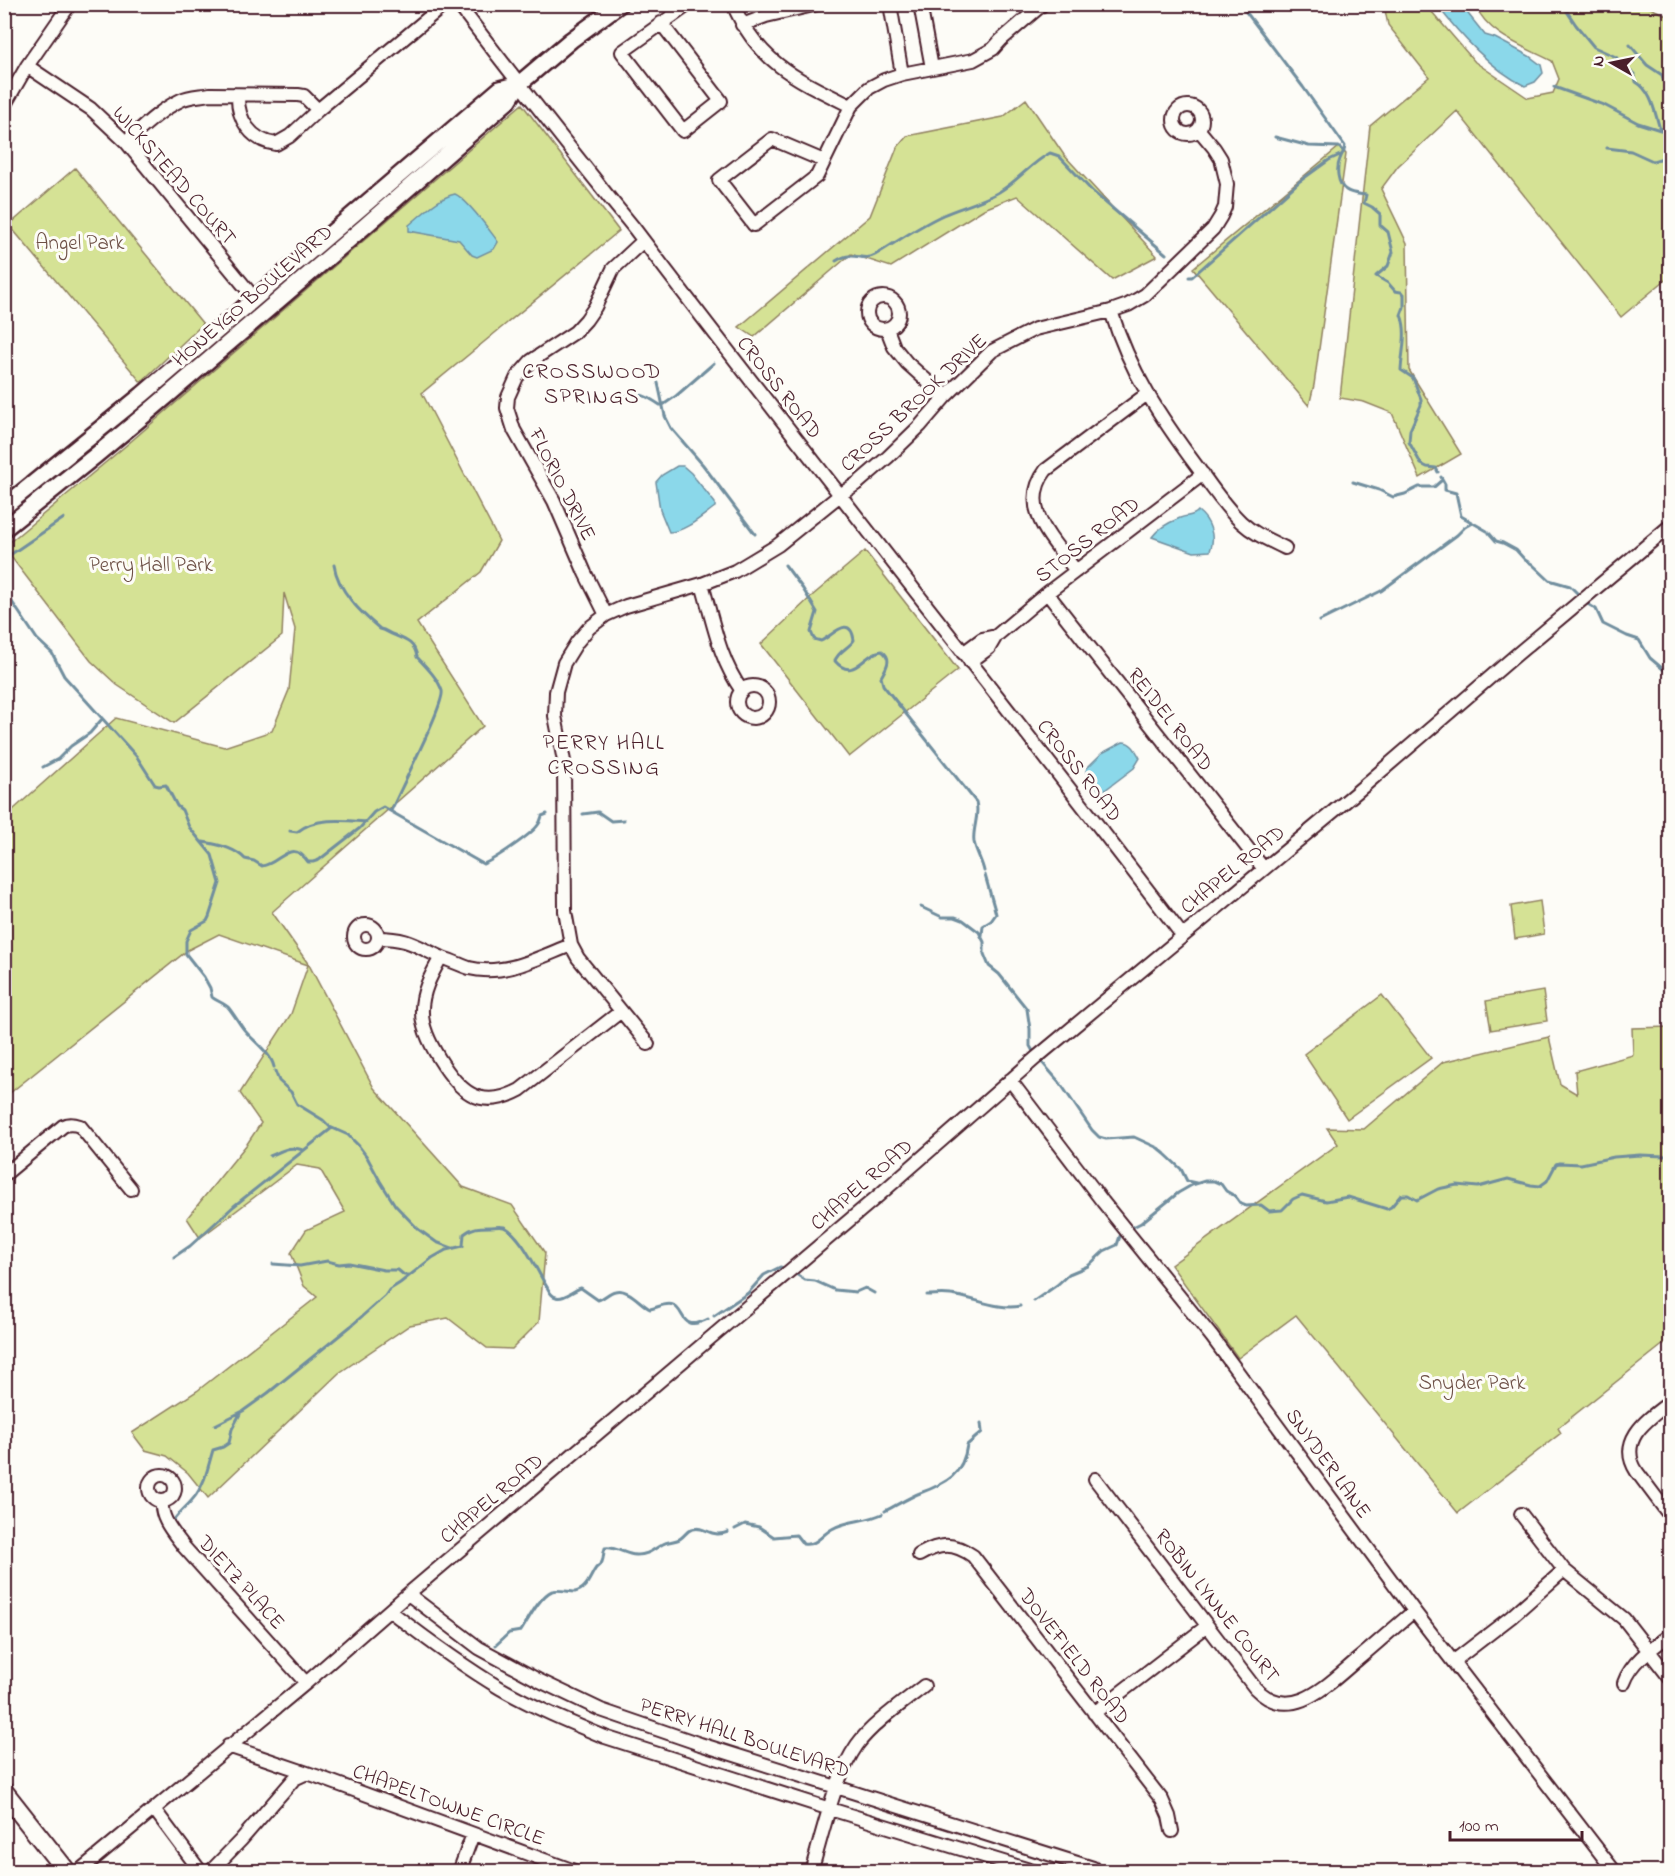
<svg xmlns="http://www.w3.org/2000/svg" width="1675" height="1876" font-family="'Indie Flower',sans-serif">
<rect width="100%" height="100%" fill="#fdfcf7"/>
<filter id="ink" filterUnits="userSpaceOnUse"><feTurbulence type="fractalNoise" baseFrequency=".0167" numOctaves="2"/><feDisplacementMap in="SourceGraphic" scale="12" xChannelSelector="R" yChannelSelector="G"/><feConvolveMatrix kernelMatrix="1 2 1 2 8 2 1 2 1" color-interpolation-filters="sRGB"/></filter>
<g filter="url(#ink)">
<!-- green -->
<path fill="#d5e295" stroke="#908060" stroke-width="1.5" d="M1384 5H1426L1475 62 1528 98 1553 93 1559 79 1552 61C1523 46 1489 36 1475 5H1644L1670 17V276L1621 317 1457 111 1398 166 1381 189 1407 243 1409 370 1461 454 1420 478 1392 413 1364 402 1340 398 1370 126 1429 77 1388 25Z
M1026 99 1064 155 1157 256 1112 280 1017 196 984 209 891 267 851 254 754 337 739 327 870 216 897 148 907 136 1003 117Z
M522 104 619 231 422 393 499 541 481 572 417 623 483 726 272 912 309 965 374 1088 463 1187 512 1205 545 1253 539 1322 512 1349 487 1348 448 1318 410 1325 339 1373 208 1498 188 1473 167 1456 145 1450 132 1433 197 1391 317 1297 304 1286 291 1253 306 1230 345 1212 320 1169 297 1165 200 1238 187 1218 247 1144 261 1123 240 1093 291 1014 308 965 219 934 188 950 5 1097V817L116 718 224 747 272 731 289 690 295 629 284 593 282 636 174 723 117 685 91 661 5 549V546L129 443Z
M1339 147 1346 154 1314 385 1309 406 1193 268Z
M75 168 203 324 141 382 9 225Z
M865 551 958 670 849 757 761 644 813 595Z
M1540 901 1544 934 1515 939 1511 906Z
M1543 991 1547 1021 1491 1030 1486 1001Z
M1382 995 1431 1058 1347 1119 1304 1054Z
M1670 1027V1339L1558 1428 1561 1433 1458 1513 1296 1315 1238 1358 1171 1265 1338 1144 1327 1128 1364 1129 1443 1062 1549 1037 1560 1084 1577 1094 1575 1071 1633 1055 1632 1028Z"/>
<!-- water -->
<path fill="#8bd8ea" stroke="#718e9e" stroke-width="1.5" d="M1437 5H1461L1485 35 1495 38 1529 56 1541 65 1543 73 1535 82 1525 86C1492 70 1459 34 1437 5Z
M455 194C467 199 487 227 496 239L498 242 494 249 477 257 472 255 459 240 409 231V225C423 214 437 198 455 194Z
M677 466H683L691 473 715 503V507C702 516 685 532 669 532L660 510 656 482 662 475Z
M1198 511C1210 520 1216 537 1210 551L1194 552 1152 537C1158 528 1170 522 1180 518 1188 515 1193 517 1198 511Z
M1123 742C1132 742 1136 751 1140 758L1134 768 1101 793 1086 771 1087 768 1102 753Z"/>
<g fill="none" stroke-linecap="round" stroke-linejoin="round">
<!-- stream -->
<path stroke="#718e9e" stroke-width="3" d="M1240 4 1303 87 1345 146C1345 151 1342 153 1340 159 1336 168 1337 184 1346 190 1351 194 1360 194 1366 195L1364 203 1372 207 1380 214V225L1388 232 1393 252 1388 266 1376 276 1388 283 1395 291 1401 292 1404 294V307L1401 315C1408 332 1402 351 1401 370L1413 378 1421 399V405L1410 430 1409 442 1421 464 1427 467 1436 468 1438 472
M1565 4 1566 10 1576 25 1594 47 1616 57 1623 66 1634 74 1636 82C1652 91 1655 114 1660 129
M1630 45 1647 65 1662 75 1664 83 1670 87
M1554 87 1604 105 1638 123 1670 133
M1275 137 1309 146 1339 147 1344 152
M1607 148 1631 151 1653 161 1663 158H1670
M836 261C854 249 861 263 875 255 898 241 919 226 943 215 961 207 982 202 999 192 1018 181 1031 163 1050 153L1059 156 1093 192 1166 254
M1189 277H1192L1300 181 1329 160 1340 155
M658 383 665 416 671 428 703 465 755 534
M624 396C642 393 645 395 660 405H663
M663 405 676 396 714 363
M1441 477 1445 484V490L1456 493 1461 516 1487 531
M1353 482 1379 490 1393 497 1405 494 1419 487H1434L1442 480
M1489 533 1496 541 1503 543 1516 550 1525 560 1532 564 1549 580 1570 586 1580 596
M4 559 64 518
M334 565C338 591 361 613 380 629 386 630 388 633 394 635 406 640 415 643 417 657 426 667 438 678 442 691 445 704 399 791 391 811
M785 565 803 589 817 612 811 632 814 639 821 641C833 635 850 614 854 640 849 648 837 652 835 661 854 683 864 652 882 651 893 659 886 668 881 677L883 685 976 802C980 816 972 829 974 842 976 852 982 861 984 871
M4 590 37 639 52 653 64 676 137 757 155 785 159 786 166 785 177 806 182 810 189 827 212 855 220 883 209 917 207 921 191 930 186 941V954L204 977 210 988 212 997C216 1001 224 1003 228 1007 233 1013 237 1020 242 1027 250 1039 271 1052 274 1067
M1586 603 1596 609 1603 624 1627 636 1639 640 1650 658 1670 675
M1320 621 1381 591 1457 535 1465 527 1472 523
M43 767 58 759 71 746 90 733 102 719
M583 814 598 812 611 821 624 820
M290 831 297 832C315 817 343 820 366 822
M203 842C217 844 236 849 245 859L254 861 262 866C280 864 291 837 308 862H313L319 860 360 828 374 812 383 807 483 864C494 860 532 834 538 825 540 823 541 819 542 816L547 814
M921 907 942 917H955L963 920 979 932 984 942V954L989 966 999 974 1027 1009 1030 1029V1046L1034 1053
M982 935 983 926 991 921 996 914 985 875
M1040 1060 1060 1083 1092 1130 1099 1137 1106 1139 1134 1137 1158 1148 1165 1154
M275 1071 279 1081 291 1092 297 1104 323 1120 330 1127 348 1135 358 1145 367 1157 380 1181 395 1205 418 1229 436 1242 452 1248
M1166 1155 1181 1169 1187 1181 1196 1183
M270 1156C282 1151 290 1145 303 1150
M1133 1227 1141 1223 1178 1193 1192 1185 1205 1181H1214L1221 1184 1226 1191 1235 1196 1241 1204 1246 1206 1261 1205 1269 1211 1282 1210 1293 1199 1302 1195 1326 1201 1348 1197 1387 1209 1391 1207 1401 1195H1408L1417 1200 1438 1189 1457 1185 1478 1187 1508 1179 1531 1185 1540 1186 1547 1181 1556 1164 1559 1163 1581 1164 1614 1157 1640 1155 1665 1156 1670 1153
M174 1257 190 1246 234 1206 332 1128
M273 1264 300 1266 327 1261 339 1264 349 1263 384 1270H398L404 1275H409
M793 1272 805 1280 815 1281 835 1290 856 1292 865 1288 874 1293
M927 1295C935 1295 943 1294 951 1295 972 1297 999 1311 1020 1306
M1034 1301 1057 1285 1069 1274 1088 1266 1104 1251 1117 1245 1120 1236
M714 1316 748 1293 764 1275 780 1267 787 1269
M215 1425 243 1411 268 1393 351 1326 385 1296 389 1290 400 1283 432 1258 446 1250 463 1246 464 1234C472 1227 479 1227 490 1227 494 1227 500 1226 504 1227 521 1234 537 1271 547 1287 549 1291 551 1296 556 1297 564 1300 573 1290 581 1288L598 1300C605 1298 609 1292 615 1291 629 1288 639 1303 650 1309 657 1308 666 1302 673 1305 686 1311 680 1333 708 1319
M885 1511C897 1505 908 1498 920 1493 947 1483 963 1475 967 1445L982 1432 981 1423
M173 1521C180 1511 189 1505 196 1495 206 1481 208 1466 213 1450L223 1447 229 1443 232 1429 240 1414
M735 1529 745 1524 759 1527 774 1537 796 1535 803 1544C817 1546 821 1535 832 1529 847 1520 865 1522 882 1514
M496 1645 509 1633 521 1631C528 1620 540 1596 552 1591 556 1589 570 1592 575 1592 587 1590 590 1576 596 1568 598 1566 601 1564 602 1562 604 1557 603 1553 605 1548 617 1546 626 1556 637 1555 649 1555 653 1549 663 1544 668 1541 676 1542 681 1538 685 1535 687 1531 692 1529 706 1525 710 1539 728 1532"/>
<defs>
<path id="minor" d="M458 4C504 65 550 123 597 182 609 198 622 213 634 228 814 466 1002 698 1182 935
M733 4C758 63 798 80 851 106
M890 4 902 74
M920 4 932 68
M661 23 721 101 683 131 622 52 689 4
M742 25 766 16 818 4
M27 66 91 109 126 142 255 299
M238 95C237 119 251 141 276 144L290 136 318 110 445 4
M1174 120a14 14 0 1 1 28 0a14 14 0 1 1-28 0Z
M4 106 27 66 70 4
M126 142C143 127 160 110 181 100 189 96 200 96 210 94L298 95 304 96 318 110
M824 161 772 139 719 180 754 225 817 176 851 106 869 88 884 80 902 74 973 60 993 49 1001 40 1043 4
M867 313a16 16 0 1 1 32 0a16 16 0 1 1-32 0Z
M1111 311C1130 372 1160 417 1198 468 1211 486 1224 506 1241 522 1254 534 1269 540 1285 548
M887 329 894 347 907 363 945 397
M1076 571C1054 541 1017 508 1046 470L1147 394
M702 584C713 621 719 659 742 691
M1047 593 1264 869
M606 615 585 573 554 501 514 430 507 408 508 397 517 377 531 361 575 332 586 320 595 307 613 269 643 241
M963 653 982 639 996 636
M970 662 989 648 996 636 1047 593 1203 474
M737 702a16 16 0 1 1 32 0a16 16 0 1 1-32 0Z
M354 937a12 12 0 1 1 24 0a12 12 0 1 1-24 0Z
M378 938C410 938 417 947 443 958 452 961 461 965 469 968 504 977 540 957 571 945
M441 957C431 975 421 993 422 1013 422 1037 451 1083 471 1094 487 1103 505 1098 520 1090L620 1012
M648 1044 578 958 571 945 565 911 564 761 555 716 556 692 564 663 577 642 589 628 606 615 626 606 702 584 735 571 778 545 840 495 859 482 888 457 920 426 945 397 992 351 1035 329 1111 311 1128 305 1145 295 1213 229 1221 216 1225 207 1227 184 1221 159 1214 148 1199 130
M1010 1080 1103 1202 1212 1337 1414 1611 1615 1872
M4 1175 63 1126C69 1123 74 1124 80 1126L131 1189
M1670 1402C1648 1419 1616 1440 1637 1472L1670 1516
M149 1488a13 13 0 1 1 26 0a13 13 0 1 1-26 0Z
M1095 1479 1255 1688C1291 1725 1328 1684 1357 1660 1376 1644 1395 1627 1414 1611
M162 1501C160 1519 174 1533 184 1547L306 1683
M1521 1514 1564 1570 1624 1619 1670 1678
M919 1555C940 1543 953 1542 973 1556L1162 1800 1169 1816 1172 1831
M408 1594 479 1648 540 1681 601 1710 700 1744 1093 1868
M390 1611C425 1638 461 1665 500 1688 533 1707 569 1722 605 1737L830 1809 1036 1872
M1454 1661 1511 1617 1564 1570
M1624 1683C1632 1661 1652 1648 1670 1635
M1094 1713 1207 1626
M228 1746 316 1776 577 1872
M154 1809 201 1872
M78 1872 306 1683 408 1594 878 1196 1037 1057 1358 791 1515 656 1670 526
M210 1872 241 1840 294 1779 307 1773
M459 1872 473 1834
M811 1872C823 1833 834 1778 857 1745 872 1724 904 1702 924 1686"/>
<path id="major" d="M4 507 142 395 500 89 519 84
M4 529 95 456 154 407 365 226 509 100 519 84 571 40 620 4"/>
<path id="highway" d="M4 1792 67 1872"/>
</defs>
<!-- minor casing -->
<use href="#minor" stroke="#4a1f2b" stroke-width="16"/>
<!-- major casing -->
<use href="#major" stroke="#4a1f2b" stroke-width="20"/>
<!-- highway casing -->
<use href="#highway" stroke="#4a1f2b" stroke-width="22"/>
<!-- minor -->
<use href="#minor" stroke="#fdfcf7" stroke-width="12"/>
<!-- major -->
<use href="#major" stroke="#fdfcf7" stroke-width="15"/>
<!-- highway -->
<use href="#highway" stroke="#fdfcf7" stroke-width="18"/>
</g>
</g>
<g text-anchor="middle" stroke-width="6" stroke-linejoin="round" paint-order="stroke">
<!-- street labels -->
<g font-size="21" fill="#4a1f2b" stroke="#fdfcf7">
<text transform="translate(175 175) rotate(49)" y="7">WICKSTEAD COURT</text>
<text transform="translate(252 295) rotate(-41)" y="7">HONEYGO BOULEVARD</text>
<text transform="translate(780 387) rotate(52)" y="7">CROSS ROAD</text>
<text transform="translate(913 402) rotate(-43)" y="7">CROSS BROOK DRIVE</text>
<text transform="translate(563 484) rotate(63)" y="7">FLORIO DRIVE</text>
<text transform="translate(1087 539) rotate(-38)" y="7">STOSS ROAD</text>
<text transform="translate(1171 719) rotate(52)" y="7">REIDEL ROAD</text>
<text transform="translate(1080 770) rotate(52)" y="7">CROSS ROAD</text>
<text transform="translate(1232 869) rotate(-39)" y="7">CHAPEL ROAD</text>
<text transform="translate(861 1184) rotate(-41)" y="7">CHAPEL ROAD</text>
<text transform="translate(1329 1463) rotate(54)" y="7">SNYDER LANE</text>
<text transform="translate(491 1498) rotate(-40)" y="7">CHAPEL ROAD</text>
<text transform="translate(242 1582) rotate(48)" y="7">DIETZ PLACE</text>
<text transform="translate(1218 1605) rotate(52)" y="7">ROBIN LYNNE COURT</text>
<text transform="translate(1075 1656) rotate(52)" y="7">DOVEFIELD ROAD</text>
<text transform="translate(745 1737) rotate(18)" y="7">PERRY HALL BOULEVARD</text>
<text transform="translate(449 1804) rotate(20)" y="7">CHAPELTOWNE CIRCLE</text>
</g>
<!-- park labels -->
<g font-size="21" fill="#6d5046" stroke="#fdfcf7">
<text x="80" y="249">Angel Park</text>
<text x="151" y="571">Perry Hall Park</text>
<text x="1472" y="1389">Snyder Park</text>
</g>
<!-- neighbourhood labels -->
<g font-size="22" letter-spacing="1.5" fill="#4a1f2b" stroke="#fdfcf7">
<text x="592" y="378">CROSSWOOD<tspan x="592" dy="25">SPRINGS</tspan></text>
<text x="604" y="749">PERRY HALL<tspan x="604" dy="25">CROSSING</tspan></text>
</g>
</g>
<!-- margin -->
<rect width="1675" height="1876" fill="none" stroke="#fdfcf7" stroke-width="24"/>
<rect x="12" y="12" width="1651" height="1852" fill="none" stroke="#4a1f2b" stroke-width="2" filter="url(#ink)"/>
<!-- north arrow -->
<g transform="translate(1612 63) rotate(279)" stroke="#fdfcf7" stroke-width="4.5" paint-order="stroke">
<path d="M0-4.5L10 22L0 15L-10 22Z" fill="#4a1f2b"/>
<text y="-9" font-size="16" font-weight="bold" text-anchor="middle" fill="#4a1f2b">N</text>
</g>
<!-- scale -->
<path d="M1450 1831v9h132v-9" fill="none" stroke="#4a1f2b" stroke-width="3"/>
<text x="1459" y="1831" font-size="18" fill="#4a1f2b" stroke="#fdfcf7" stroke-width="4.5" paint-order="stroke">100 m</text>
</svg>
